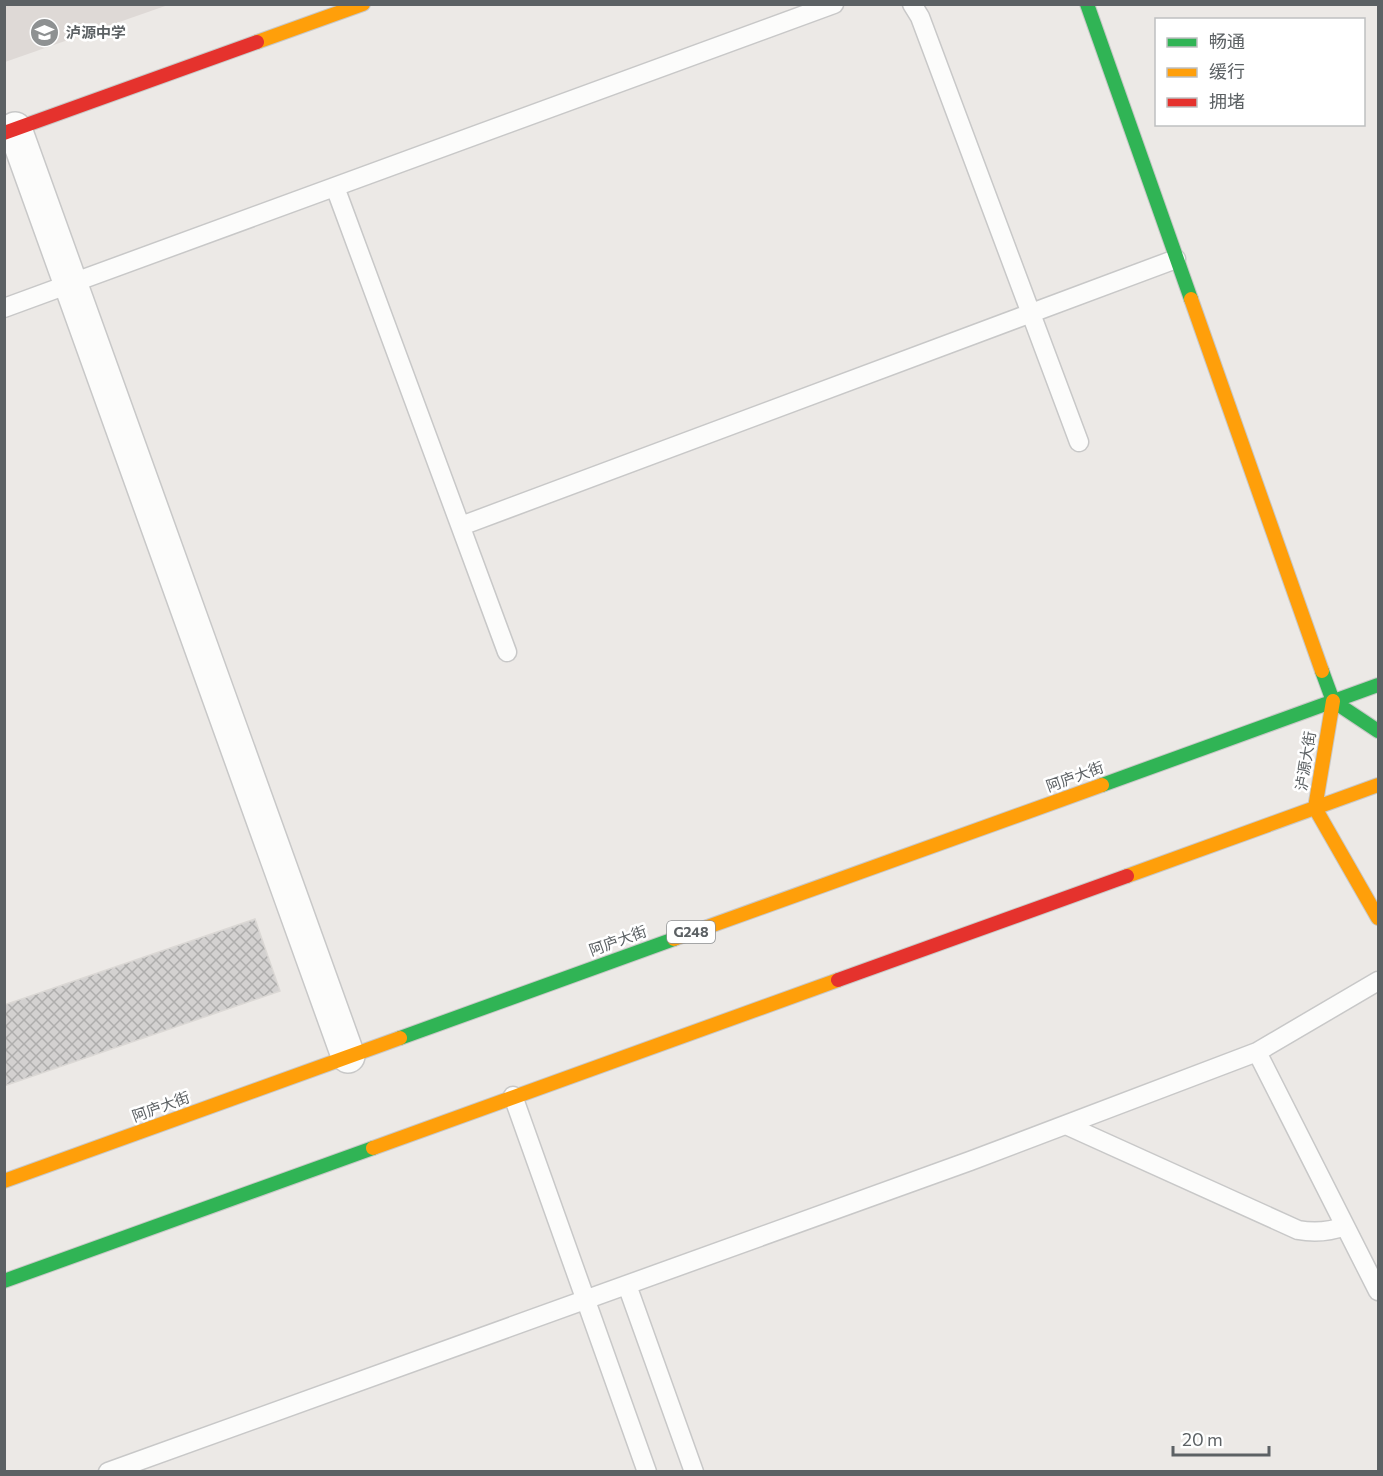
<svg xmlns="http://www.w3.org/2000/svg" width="1383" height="1476" font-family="Commissioner,'Noto Sans SC',sans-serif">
<defs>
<pattern id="building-cross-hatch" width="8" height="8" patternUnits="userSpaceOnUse" patternTransform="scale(1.5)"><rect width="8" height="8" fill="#d3d1d0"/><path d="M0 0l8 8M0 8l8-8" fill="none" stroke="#aeadac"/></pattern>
</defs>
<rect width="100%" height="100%" fill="#ece9e6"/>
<!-- education -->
<path fill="#ded9d6" d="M5 4H168V5L5 62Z"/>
<!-- building -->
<path fill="url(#building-cross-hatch)" stroke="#dbd8d5" stroke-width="1.5" d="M255 919 280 991 4 1086V1005Z"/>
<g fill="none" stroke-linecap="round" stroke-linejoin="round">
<defs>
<path id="lane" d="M912 4 920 17 1079 442
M335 187 507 652
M4 308 834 4
M461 526 1176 259
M1257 1052 1378 1291
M513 1096 647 1472
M1066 1125 1298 1230C1314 1233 1329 1232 1345 1226
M627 1285 694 1472
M108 1472 970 1161 1257 1052 1378 981"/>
<path id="street" d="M15 129 348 1056"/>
<path id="fast" d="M1087 4 1191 299
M1322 671 1333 701 1378 731
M1102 785 1378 685
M400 1038 674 939
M4 1281 373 1148"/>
<path id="slow" d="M257 42 363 4
M1191 299 1322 671
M1333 701 1315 808 1378 918
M1127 876 1378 785
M674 939 1102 785
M373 1148 838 980
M4 1181 400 1038"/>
<path id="jam" d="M4 133 257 42
M838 980 1127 876"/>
</defs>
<!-- lane casing -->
<use href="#lane" stroke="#c8c8c8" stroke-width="21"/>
<!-- street casing -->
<use href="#street" stroke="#c8c8c8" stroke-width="36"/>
<!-- fast casing -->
<use href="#fast" stroke="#c8c8c7" stroke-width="16"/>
<!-- slow casing -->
<use href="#slow" stroke="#c8c8c7" stroke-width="16"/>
<!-- jam casing -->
<use href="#jam" stroke="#c8c8c7" stroke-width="16"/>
<!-- lane -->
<use href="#lane" stroke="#fcfcfb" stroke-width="18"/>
<!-- street -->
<use href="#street" stroke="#fcfcfb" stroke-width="33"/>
<!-- fast -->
<use href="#fast" stroke="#30b455" stroke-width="14"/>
<!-- slow -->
<use href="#slow" stroke="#ff9f0a" stroke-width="14"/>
<!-- jam -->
<use href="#jam" stroke="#e5322d" stroke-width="14"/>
</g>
<!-- icons -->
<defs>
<symbol id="school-disc" viewBox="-11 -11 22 22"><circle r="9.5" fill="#8e9192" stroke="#fff"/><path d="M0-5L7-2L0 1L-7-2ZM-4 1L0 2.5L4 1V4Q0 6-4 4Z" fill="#fff"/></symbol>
</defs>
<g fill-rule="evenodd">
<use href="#school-disc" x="28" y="16" width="33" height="33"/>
</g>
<g text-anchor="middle" stroke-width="5" stroke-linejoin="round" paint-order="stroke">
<!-- shield labels -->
<rect fill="#fff" stroke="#8d9092" stroke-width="1.5" x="667" y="921" width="48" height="22" rx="4.5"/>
<g font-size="14" font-weight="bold" fill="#5c6164">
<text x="691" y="937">G248</text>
</g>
<!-- poi labels -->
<g font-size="15" font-weight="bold" fill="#5c6164" stroke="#fff" text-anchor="start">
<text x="66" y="38">泸源中学</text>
</g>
<!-- street labels -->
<g font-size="15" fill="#5c6164" stroke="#fff">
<text transform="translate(1306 761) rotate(-81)" y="5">泸源大街</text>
<text transform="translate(1075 777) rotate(-20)" y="5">阿庐大街</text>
<text transform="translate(618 941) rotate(-20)" y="5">阿庐大街</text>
<text transform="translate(161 1107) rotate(-20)" y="5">阿庐大街</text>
</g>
</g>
<!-- border -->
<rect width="1383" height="1476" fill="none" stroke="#5c6164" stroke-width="12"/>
<!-- legend -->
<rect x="1155" y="18" width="210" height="108" fill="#ffffff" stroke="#bec0c1" stroke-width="1.5"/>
<rect x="1167" y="38" width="30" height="9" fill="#30b455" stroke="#bec0c1" stroke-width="1.5"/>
<text x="1209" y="48" font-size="18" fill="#5c6164">畅通</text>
<rect x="1167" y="68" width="30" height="9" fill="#ff9f0a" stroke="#bec0c1" stroke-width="1.5"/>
<text x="1209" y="78" font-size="18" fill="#5c6164">缓行</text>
<rect x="1167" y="98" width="30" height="9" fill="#e5322d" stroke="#bec0c1" stroke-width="1.5"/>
<text x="1209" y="108" font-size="18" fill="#5c6164">拥堵</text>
<!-- scale -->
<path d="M1173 1446v9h96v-9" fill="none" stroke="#5c6164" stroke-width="3"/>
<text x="1182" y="1446" font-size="18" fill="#5c6164" stroke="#ffffff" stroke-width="4.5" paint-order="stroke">20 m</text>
</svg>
